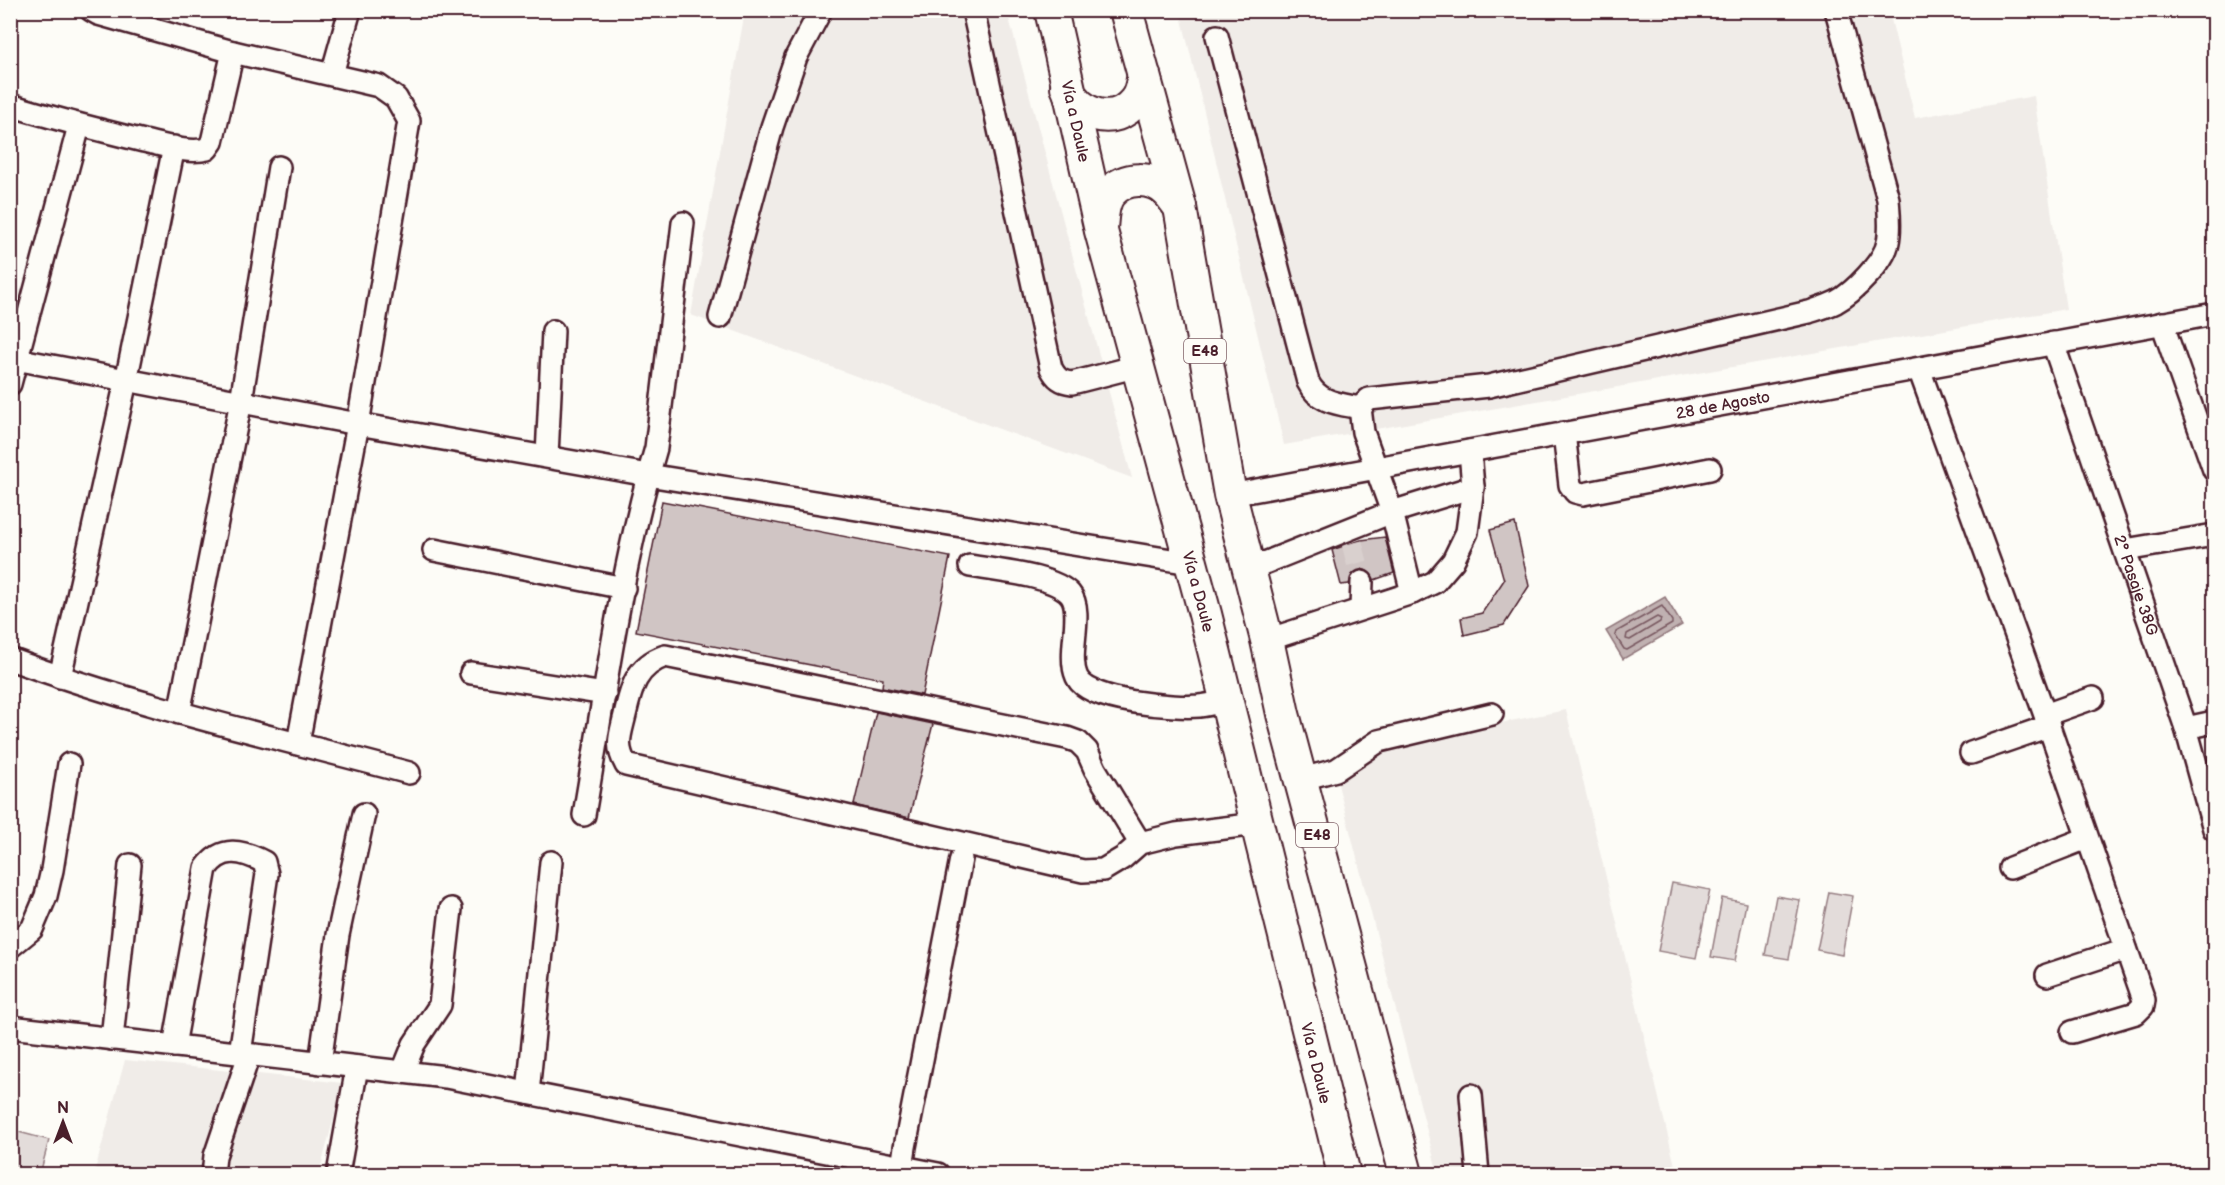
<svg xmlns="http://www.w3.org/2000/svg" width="2225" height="1185" font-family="'Balsamiq Sans',sans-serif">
<rect width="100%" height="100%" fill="#fdfcf7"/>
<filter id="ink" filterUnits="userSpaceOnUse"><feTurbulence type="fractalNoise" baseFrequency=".0167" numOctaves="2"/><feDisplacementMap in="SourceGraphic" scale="12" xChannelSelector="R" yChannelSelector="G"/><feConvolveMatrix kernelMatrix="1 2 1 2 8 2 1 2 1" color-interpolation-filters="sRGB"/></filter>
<g filter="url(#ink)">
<!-- built -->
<path fill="#f0ece8" d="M745 11H1007L1132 478 691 315Z
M1180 11H1889L1915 118 2034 96 2066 309 1284 445Z
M1566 710 1677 1174H1438L1331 757Z
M125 1060 343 1083 319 1174H94Z"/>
<!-- green -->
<path fill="#e3dcda" stroke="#967e82" stroke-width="1.5" d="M1672 883 1710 890 1696 958 1658 951Z
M1829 892 1853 896 1842 955 1817 950Z
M1776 896 1800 900 1789 959 1765 955Z
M1722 898 1746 903 1735 961 1711 957Z
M11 1130 49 1140 40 1174H11Z"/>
<!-- water -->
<path fill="#c0b1b1" stroke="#91777b" stroke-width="1.5" d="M1665 597 1682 625 1623 659 1606 631Z"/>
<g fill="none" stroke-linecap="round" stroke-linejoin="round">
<!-- shore -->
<path stroke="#795961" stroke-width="1.5" d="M1662 606 1672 621V624L1627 650 1624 649 1615 635 1616 632Z
M1657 617 1661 619 1660 622 1630 640 1626 639 1627 634Z"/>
</g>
<!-- building -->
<path fill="#d0c5c4" stroke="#4a1f2b" stroke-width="1.5" d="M662 501 950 557 922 695 882 687 883 679 636 631Z
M1515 523 1529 586 1504 625 1464 635 1461 618 1482 613 1504 580 1490 530Z
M1385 537 1394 573 1374 580 1369 572 1362 569 1352 575 1349 584 1341 585 1332 550 1361 540Z
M876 712 933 724 909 818 854 805Z"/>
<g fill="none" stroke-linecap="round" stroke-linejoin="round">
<!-- minor-tunnel -->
<path stroke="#d9d0ce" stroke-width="21" stroke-dasharray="21 10" stroke-linecap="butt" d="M1352 543 1362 582"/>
<defs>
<g id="minor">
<path d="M91 10 98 14 233 52 379 86 396 98 409 121 358 424 298 743"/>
<path d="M973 10 1051 368C1056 378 1061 382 1072 383L1138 366"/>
<path d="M1217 36 1308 382C1318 403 1340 404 1360 408"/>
<path d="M332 74 350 10"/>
<path d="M10 105C55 119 99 130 144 141 163 145 188 154 207 149L212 142 233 52"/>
<path d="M720 317 772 127 796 57 821 10"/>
<path d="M2162 323 2214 470"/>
<path id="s1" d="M2053 343 2186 728 2214 829"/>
<path d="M10 358 358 424 648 475 1190 563"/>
<path d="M1919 369 2045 715 2144 1000 2143 1006 2136 1013 2072 1032"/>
<path d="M10 384 79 126"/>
<path d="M1564 433 1570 485 1575 492 1583 494 1710 469"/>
<path d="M547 456 553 331"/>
<path id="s2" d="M1230 495 2214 314"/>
<path d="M434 550 624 588"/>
<path d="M2125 550 2214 535"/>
<path d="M970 566C996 571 1053 575 1070 594 1083 609 1070 647 1074 666 1074 669 1076 676 1078 679 1091 702 1174 708 1199 706 1208 705 1217 703 1226 701"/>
<path d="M1247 570 1392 512 1473 487"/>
<path d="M1412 593 1392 512 1363 432 1360 408 1369 399 1489 386 1809 312C1818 309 1828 306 1836 302 1853 293 1885 261 1888 242 1891 228 1889 213 1888 199L1836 10"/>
<path d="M1361 608 1362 582"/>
<path d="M1267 640 1412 593 1435 582 1453 561 1467 532 1473 487 1470 451"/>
<path d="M10 659C140 707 275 737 409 773"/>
<path d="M471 673 605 694"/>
<path d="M60 677 126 381 174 147"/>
<path d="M179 713 241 401 279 167"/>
<path d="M2045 715 2093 698"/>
<path d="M2186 728 2214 722"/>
<path d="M1971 753 2049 726"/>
<path d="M1302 779 1336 770 1379 741 1492 714"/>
<path d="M584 815C605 693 621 567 656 448L683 223"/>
<path d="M1140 843 1095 769 1087 751 1078 742 1067 738 665 656C636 666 631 688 625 715 620 736 615 745 626 765L1083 871 1103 870 1123 858 1140 843 1176 834 1257 824"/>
<path d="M2010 868 2087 838"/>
<path d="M10 947 32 929 46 896 52 870 69 764"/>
<path d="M2047 975 2126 949"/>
<path d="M10 1027 446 1077 938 1174"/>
<path d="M112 1039 130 865"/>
<path d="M174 1046 206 868C222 846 241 850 264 862L267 874 240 1053"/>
<path d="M320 1063 338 935 364 814"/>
<path d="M403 1071 414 1044 440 1005 451 909"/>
<path d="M528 1093 551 862"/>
<path d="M1471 1095 1478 1174"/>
<path d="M902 1168 905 1147 961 859"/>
<path d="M213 1174 215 1156 249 1055"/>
<path d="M338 1174 357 1067"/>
</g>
<g id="highway">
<path id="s3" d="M1051 10 1101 231 1205 614 1344 1174"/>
<path d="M1126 10 1180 207 1230 495 1267 640 1283 714 1406 1174"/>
<path d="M1067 87C1077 115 1114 128 1135 101 1141 94 1142 84 1144 75"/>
<path d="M1101 229C1102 218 1102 202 1110 193 1125 176 1152 176 1168 192 1173 197 1176 203 1180 207"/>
</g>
</defs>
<!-- minor casing -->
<use href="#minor" stroke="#4a1f2b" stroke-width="26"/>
<!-- highway casing -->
<use href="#highway" stroke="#4a1f2b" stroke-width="36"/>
<!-- minor -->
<use href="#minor" stroke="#fdfcf7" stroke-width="21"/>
<!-- highway -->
<use href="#highway" stroke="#fdfcf7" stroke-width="32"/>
</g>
</g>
<g text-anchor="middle" stroke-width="4.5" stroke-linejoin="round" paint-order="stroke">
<!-- shield labels -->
<g fill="#fdfcf7" stroke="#806168" stroke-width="1.5">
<rect x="1184" y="339" width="42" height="24" rx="4.5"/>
<rect x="1296" y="823" width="42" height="24" rx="4.5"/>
</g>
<g font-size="15" font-weight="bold" fill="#4a1f2b">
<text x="1205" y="356">E48</text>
<text x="1317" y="840">E48</text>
</g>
<!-- street labels -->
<g font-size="16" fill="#4a1f2b" stroke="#fdfcf7">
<text dy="6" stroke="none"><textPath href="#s3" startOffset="114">Vía a Daule</textPath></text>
<text dy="6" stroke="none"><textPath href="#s2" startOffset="501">28 de Agosto</textPath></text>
<text dy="6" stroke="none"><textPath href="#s1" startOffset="256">2° Pasaje 38G</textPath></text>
<text dy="6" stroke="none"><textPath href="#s3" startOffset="600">Vía a Daule</textPath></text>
<text dy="6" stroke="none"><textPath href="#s3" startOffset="1086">Vía a Daule</textPath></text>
</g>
</g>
<!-- margin -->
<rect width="2225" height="1185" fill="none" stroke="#fdfcf7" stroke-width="36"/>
<rect x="18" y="18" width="2189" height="1149" fill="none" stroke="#4a1f2b" stroke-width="2" filter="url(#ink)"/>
<!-- north arrow -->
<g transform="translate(63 1122)" stroke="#fdfcf7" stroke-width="4.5" paint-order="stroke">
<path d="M0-4.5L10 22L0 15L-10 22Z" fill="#4a1f2b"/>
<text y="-9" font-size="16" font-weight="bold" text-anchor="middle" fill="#4a1f2b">N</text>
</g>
</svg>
